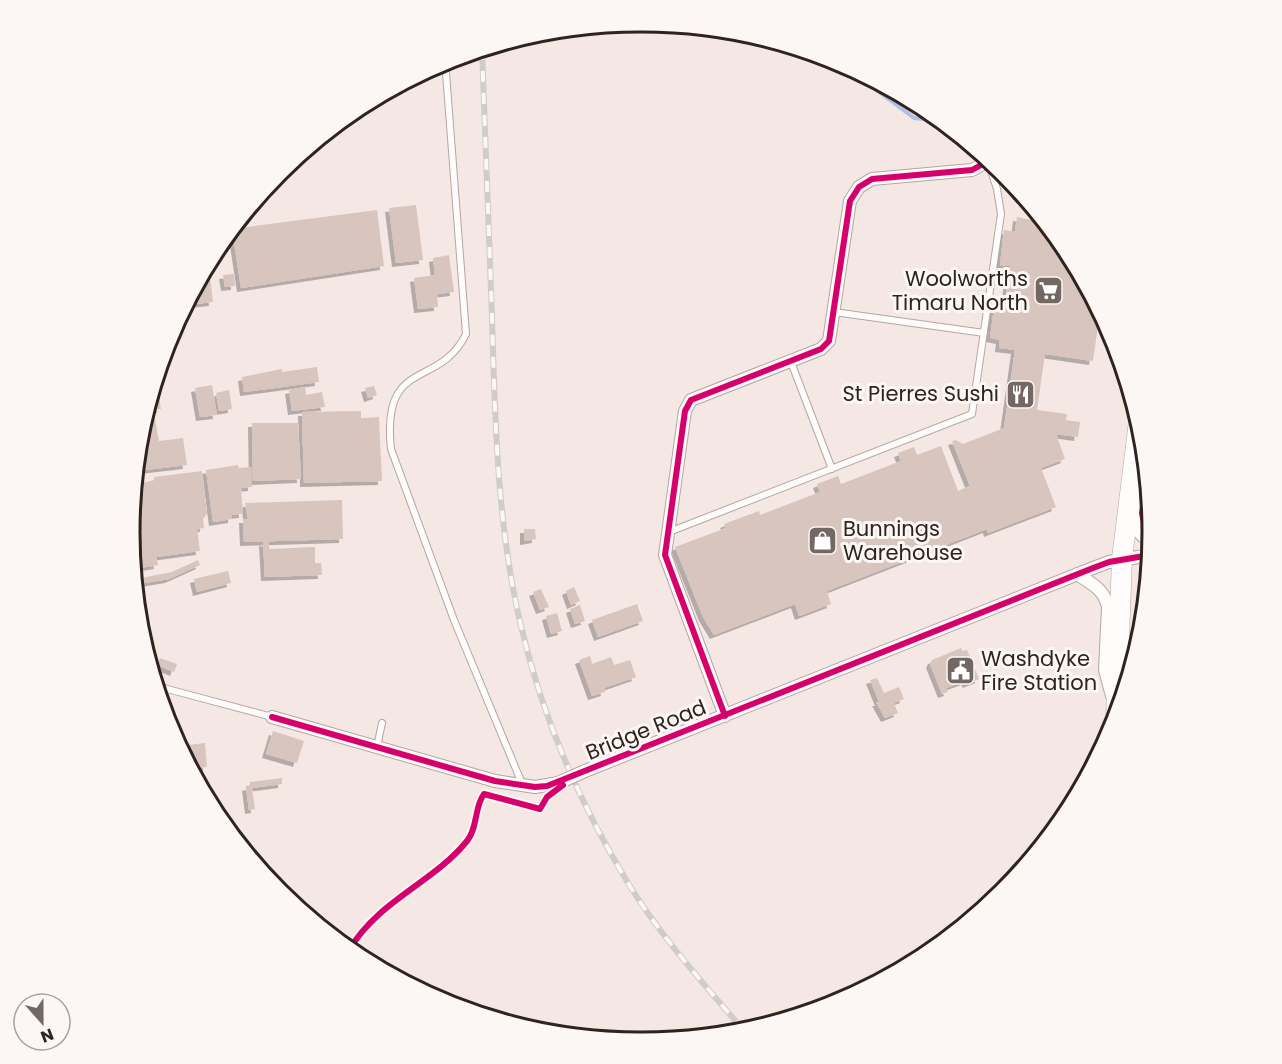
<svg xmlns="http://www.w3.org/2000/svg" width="1282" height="1064" font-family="Poppins,sans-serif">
<defs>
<filter id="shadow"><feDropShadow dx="-4" dy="4" stdDeviation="0" flood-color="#0004"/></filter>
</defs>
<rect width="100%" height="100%" fill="#f5e8e4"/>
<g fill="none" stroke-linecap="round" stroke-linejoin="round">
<!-- stream -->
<path stroke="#aebfe7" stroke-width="4" d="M835 59 914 118 942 121"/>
</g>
<!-- building -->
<path fill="#d8c5be" filter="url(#shadow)" d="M416 205 423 260 396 263 389 208Z
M377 210 384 266 241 288 232 229Z
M1017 217 1045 223V233L1055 234 1066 248 1100 312 1093 361 1045 354 1037 410 1067 414 1066 420 1080 422 1078 437 1056 434 1065 459 1041 468 1056 507 988 533 987 529 827 591 831 604 799 616 795 604 714 635 703 617 675 547 726 528 724 524 759 511 760 515 820 492 817 484 838 476 841 484 901 461 898 453 914 447 917 455 941 446 958 491 970 486 952 441 956 440 963 444 1004 428 1015 350 999 348 1000 340 990 338 994 308 1004 309 1010 266 1000 265 1004 230 1015 232Z
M449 255 454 292 437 294 438 307 418 309 414 278 435 275 433 258Z
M234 274 235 286 225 287 223 275Z
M210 278 213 302 186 305 199 280Z
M317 367 319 382 244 392 242 377 282 369V372Z
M156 378 161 409H153L159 441 183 438 187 465 136 471 140 432Z
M212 385 217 415 200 417 195 388Z
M374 386 377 395 368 398 365 388Z
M305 387 306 395 322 392 325 407 292 411 289 390Z
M229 390 232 409 219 411 216 393Z
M361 411V418L379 417 382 481 304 483 302 412Z
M252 423H298L301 479 253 481Z
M238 465 239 468 251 467 252 487 241 488 243 514 232 515V519L213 522 206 470Z
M202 471 207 514 203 519 204 528 197 529 200 551 156 557 158 565 134 569 130 532 135 483 154 481V477Z
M342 500 343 539 244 542 243 519H248L245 503Z
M524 529H535L536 539 524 541Z
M263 542 269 543V549L315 547V563H321L322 575 265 577Z
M198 560 200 565 169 579 139 584 136 579 172 572Z
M228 571 231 583 197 592 194 579Z
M574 587 580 601 571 605 566 591Z
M541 589 549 607 540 610 533 592Z
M637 604 643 621 598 637 592 620Z
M580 605 585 621 575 624 570 609Z
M557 613 562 631 551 634 546 616Z
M961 648 962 651 967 650 979 679 967 684 965 681 946 688 948 692 942 694 930 664 932 660Z
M590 656 592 664 611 657 614 665 630 660 636 677 604 688 605 692 592 696 579 660Z
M160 658 177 664 174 672 157 665Z
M877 678 884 693 899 687 904 699 894 703 898 713 885 718 876 702H879L870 680Z
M273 731 304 741 297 763 266 754Z
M205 743 207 767 191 768 179 746Z
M282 778V784L252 788 255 809 249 810 246 787 250 786V782Z"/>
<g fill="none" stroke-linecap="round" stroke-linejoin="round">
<defs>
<path id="service" d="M445 60 466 334C439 390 381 356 391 449L454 620 523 786
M834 312 984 333
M791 362 832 469
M669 532 972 414 1001 214 997 189 988 162
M156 686 272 717
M377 747 382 723"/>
<path id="minor" d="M1130 513 1136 529 1151 545
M1077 574C1092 584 1104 589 1108 607L1105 670 1112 696
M725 716 665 555 685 411 691 400 821 349 829 341 850 201 859 187 872 179 972 170 990 160
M272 717 495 781 535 787 558 783
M585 771 1093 568 1109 562 1150 555"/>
<path id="trunk" d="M1116 719 1122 559 1139 421"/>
</defs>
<!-- service casing -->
<use href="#service" stroke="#b2a7a4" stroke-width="8"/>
<!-- minor casing -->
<use href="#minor" stroke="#b2a7a4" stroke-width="14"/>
<!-- trunk casing -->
<use href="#trunk" stroke="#b2a7a4" stroke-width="21"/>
<!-- service -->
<use href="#service" stroke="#fefcfb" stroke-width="6"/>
<!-- minor -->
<use href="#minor" stroke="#fefcfb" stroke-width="12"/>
<!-- trunk -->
<use href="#trunk" stroke="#fefcfb" stroke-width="20"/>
<defs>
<path id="rail" d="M482 49C485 138 489 228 492 317 495 420 497 526 521 626 542 716 580 804 628 883 661 937 704 984 745 1032"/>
</defs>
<!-- rail casing -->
<use href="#rail" stroke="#d0ccca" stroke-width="6"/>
<!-- rail -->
<use href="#rail" stroke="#fcf6f4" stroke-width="4" stroke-dasharray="11" stroke-linecap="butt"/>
<defs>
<path id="minor-bridge" d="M558 783 585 771"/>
</defs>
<!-- minor-bridge casing -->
<use href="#minor-bridge" stroke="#b2a7a4" stroke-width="14" stroke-linecap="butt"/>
<!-- minor-bridge -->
<use href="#minor-bridge" stroke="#fefcfb" stroke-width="12"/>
<defs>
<path id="cycleway" d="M1142 634 1146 573 1144 569 1145 527 1142 513 1147 479
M725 716 665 555 685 411 691 400 821 349 829 341 850 201 859 187 872 179 972 170 990 160
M272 717 495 781 535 787 547 786 1093 568 1109 562 1150 555
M349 950C379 900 433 883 467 841 478 828 474 807 484 794L540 809 547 797 563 785"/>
</defs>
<!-- cycleway casing -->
<use href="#cycleway" stroke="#fcf6f4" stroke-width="10"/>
<!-- cycleway -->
<use href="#cycleway" stroke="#d6006c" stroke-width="6"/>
</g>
<!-- icons -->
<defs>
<symbol id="supermarket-square" viewBox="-11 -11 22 22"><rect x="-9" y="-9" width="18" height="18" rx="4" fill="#746864" stroke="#fcf6f4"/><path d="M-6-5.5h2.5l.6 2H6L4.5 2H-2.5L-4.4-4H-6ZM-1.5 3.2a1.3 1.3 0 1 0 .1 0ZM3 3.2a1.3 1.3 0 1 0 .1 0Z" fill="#fff"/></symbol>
<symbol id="restaurant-square" viewBox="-11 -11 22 22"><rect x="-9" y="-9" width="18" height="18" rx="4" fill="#746864" stroke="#fcf6f4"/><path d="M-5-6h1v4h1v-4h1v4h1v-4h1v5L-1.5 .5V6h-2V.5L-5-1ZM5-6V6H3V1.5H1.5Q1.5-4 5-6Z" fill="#fff"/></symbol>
<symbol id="shop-square" viewBox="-11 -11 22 22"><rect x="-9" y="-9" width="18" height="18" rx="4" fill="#746864" stroke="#fcf6f4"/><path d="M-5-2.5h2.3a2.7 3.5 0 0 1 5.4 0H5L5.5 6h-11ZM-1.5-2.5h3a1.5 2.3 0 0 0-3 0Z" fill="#fff"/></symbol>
<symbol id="civic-square" viewBox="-11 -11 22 22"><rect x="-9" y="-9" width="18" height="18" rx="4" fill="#746864" stroke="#fcf6f4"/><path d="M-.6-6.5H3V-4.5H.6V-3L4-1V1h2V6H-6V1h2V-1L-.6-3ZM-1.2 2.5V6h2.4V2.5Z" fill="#fff"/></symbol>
</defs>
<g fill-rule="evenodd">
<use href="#supermarket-square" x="1032" y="274" width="33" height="33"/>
<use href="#restaurant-square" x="1004" y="378" width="33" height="33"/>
<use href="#shop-square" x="806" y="524" width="33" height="33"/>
<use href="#civic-square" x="944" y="654" width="33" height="33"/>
</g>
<g text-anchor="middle" stroke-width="6" stroke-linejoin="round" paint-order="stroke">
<!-- poi labels -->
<g font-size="21" fill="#2e231f" stroke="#fcf6f4" text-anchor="end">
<text x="1028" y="286">Woolworths<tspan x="1028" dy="24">Timaru North</tspan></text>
<text x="999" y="401">St Pierres Sushi</text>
<text x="843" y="536" text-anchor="start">Bunnings<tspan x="843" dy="24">Warehouse</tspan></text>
<text x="981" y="666" text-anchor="start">Washdyke<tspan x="981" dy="24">Fire Station</tspan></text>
</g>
<!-- street labels -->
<g font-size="21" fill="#2e231f" stroke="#fcf6f4">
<text transform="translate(646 730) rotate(-22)" y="7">Bridge Road</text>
</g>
</g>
<!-- crop -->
<path d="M0 0H1282V1064H0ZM640 32H642A500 500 0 0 1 1142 532V532A500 500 0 0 1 642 1032H640A500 500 0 0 1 140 532V532A500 500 0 0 1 640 32Z" fill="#fcf6f4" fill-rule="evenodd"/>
<path fill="none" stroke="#2e231f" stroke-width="3" d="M640 32H642A500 500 0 0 1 1142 532V532A500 500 0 0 1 642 1032H640A500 500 0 0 1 140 532V532A500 500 0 0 1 640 32Z"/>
<!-- north arrow -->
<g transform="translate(42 1022) rotate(159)"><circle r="28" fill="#fcf6f4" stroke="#aaa29f" stroke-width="1.5"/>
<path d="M0-4.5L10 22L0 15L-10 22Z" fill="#746864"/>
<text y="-9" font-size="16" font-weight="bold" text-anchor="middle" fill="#2e231f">N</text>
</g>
</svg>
